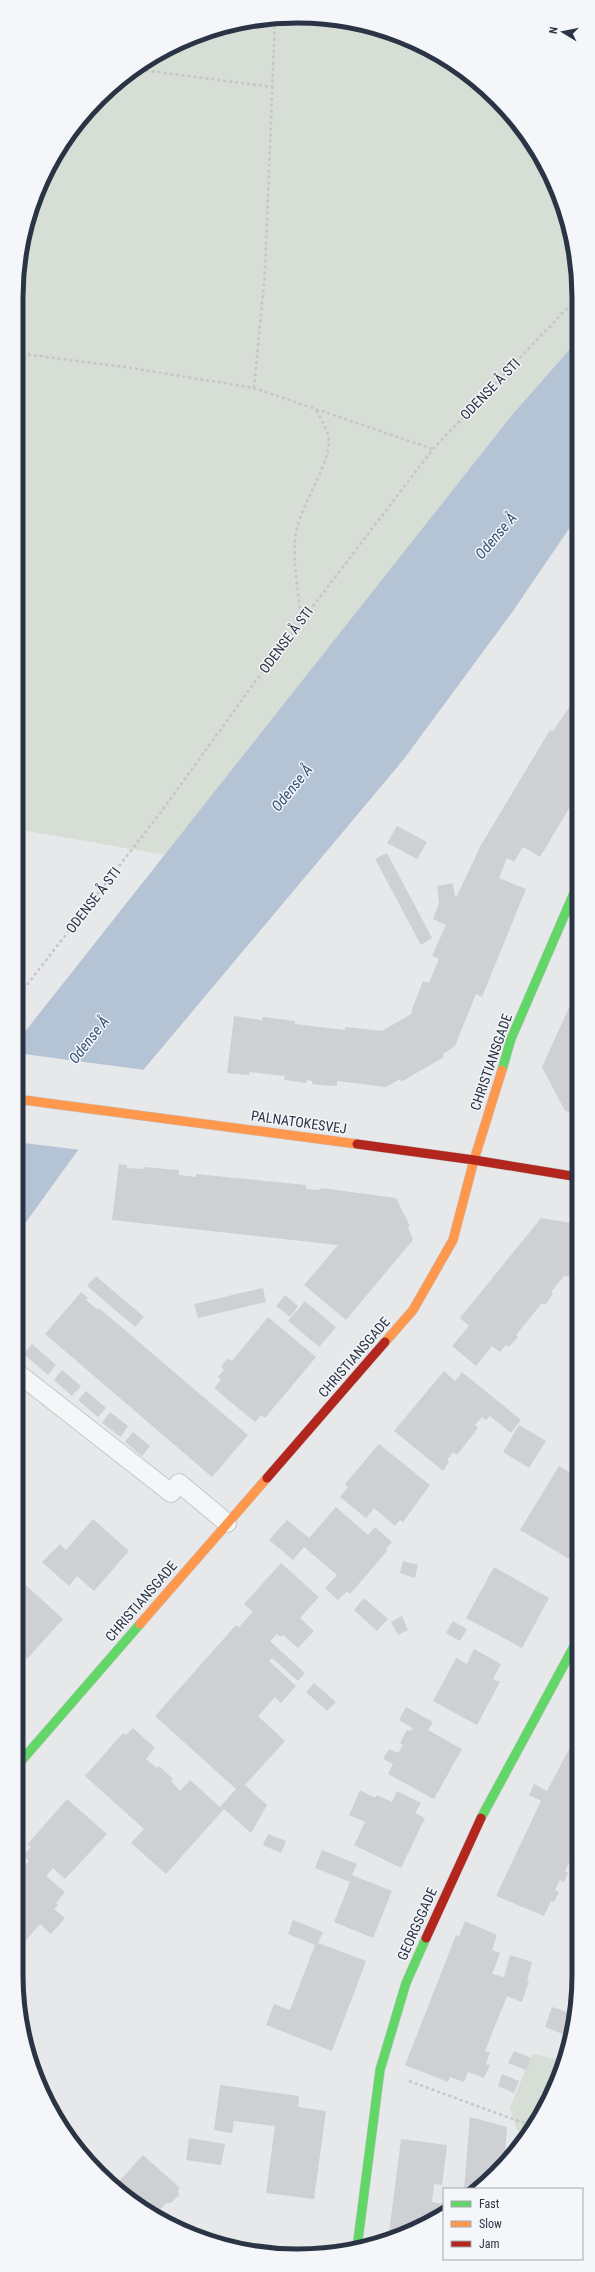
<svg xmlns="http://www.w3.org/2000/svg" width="595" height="2272" font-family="'Roboto Condensed',sans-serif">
<rect width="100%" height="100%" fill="#e6e8ea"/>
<!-- green -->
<path fill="#d6ded6" d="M297 16 352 21 438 54 509 112 550 173 577 261V341L512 415 166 855 16 829V297L21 243 37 190 63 141 98 99 141 64 190 38 242 21Z
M532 2054 562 2060 541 2115 528 2134 517 2131 510 2108Z"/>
<!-- water -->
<path fill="#b4c4d5" d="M577 341V517L513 611 404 759 129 1087 81 1146 16 1236V1043L512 415Z"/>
<!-- pier -->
<path fill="#e6e8ea" d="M16 1053 145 1070 81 1150 16 1142Z"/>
<!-- building -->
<path fill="#ced0d3" d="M577 696V795L540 857 523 847 514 862 507 858 499 878 526 889 482 997 476 994 455 1046 443 1054 444 1057 401 1082 400 1079 386 1087 337 1081V1085L331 1086 312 1084V1081L307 1080 306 1083 284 1080 285 1076 249 1072V1075L227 1073 234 1016 262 1020 263 1017 295 1021V1024L345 1030V1027L382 1031 413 1013 411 1012 423 981 429 983 439 959 432 956 446 925 433 919 439 903 437 886 453 883 455 897 457 896 481 845 550 730 553 731Z
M397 826 427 842 417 859 387 843Z
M387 853 432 938 421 945 375 859Z
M578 988V1113L565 1111 542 1067Z
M119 1164 127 1165V1168L143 1169V1167L179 1170V1175L196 1177V1174L306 1185V1189L320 1190 321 1188 396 1198 410 1226 408 1227 413 1240 346 1320 304 1285 338 1245 112 1220Z
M541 1218 578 1224V1278L564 1276 551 1292 553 1294 545 1305 542 1303 516 1335 518 1337 509 1347 506 1345 500 1352 492 1346 476 1366 452 1346 469 1326 460 1318Z
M96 1276 144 1317 135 1327 87 1286Z
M263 1288 266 1302 198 1318 194 1304Z
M81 1292 88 1298 86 1300 98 1310 99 1308 248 1435 212 1477 45 1334Z
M285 1295 298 1306 290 1317 276 1306Z
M305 1301 336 1327 319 1347 288 1321Z
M268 1317 316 1357 265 1418 261 1415 255 1422 214 1388 221 1380 218 1377 224 1370 221 1367 228 1358 232 1361Z
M32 1344 56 1365 48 1375 24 1354Z
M62 1370 81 1386 72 1396 54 1380Z
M444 1371 455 1381 462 1372 521 1420 511 1433 490 1416 486 1420 482 1417 475 1425 478 1428 457 1455 453 1452 447 1460 449 1462 443 1471 394 1431Z
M86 1391 106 1408 98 1417 78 1400Z
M110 1412 128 1426 121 1437 102 1423Z
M519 1425 546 1441 529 1468 503 1452Z
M133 1432 150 1446 142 1456 125 1442Z
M379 1444 430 1485 403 1522 400 1520 395 1526 374 1508 366 1518 340 1497 348 1487 345 1484Z
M559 1466 576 1476 578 1473V1552L573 1561 520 1530Z
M336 1507 368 1535 375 1527 392 1542 386 1549 387 1551 350 1594 347 1591 338 1600 325 1588 337 1575 304 1547 293 1560 269 1540 287 1520 309 1538Z
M93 1519 129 1551 94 1591 77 1576 69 1586 42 1562 60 1544 66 1550Z
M403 1561 418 1565 415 1578 400 1573Z
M281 1563 319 1597 300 1618 314 1631 298 1648 283 1635 281 1637 277 1634 270 1641 305 1673 298 1681 272 1658 269 1661 296 1686 281 1703 275 1697 258 1716 285 1741 245 1785 267 1805 251 1833 224 1809 166 1874 131 1843 144 1829 85 1776 123 1733 126 1735 133 1728 155 1748 146 1759 157 1768 159 1766 173 1779 171 1781 180 1791 190 1780 220 1807 236 1789 155 1716 236 1625 239 1627 253 1612 244 1604Z
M494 1567 549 1598 522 1648 466 1618Z
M17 1577 63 1619 27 1659 24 1656 16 1665Z
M364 1598 388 1619 377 1631 354 1610Z
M402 1616 408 1630 398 1635 391 1622Z
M453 1621 467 1629 460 1641 446 1633Z
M474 1649 501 1664 493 1679 500 1682 477 1725 433 1701 456 1658 467 1664Z
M314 1683 336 1702 327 1711 306 1692Z
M406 1707 433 1722 428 1730 462 1749 434 1799 388 1774 393 1764 383 1759 389 1749 398 1753 403 1745 400 1743 407 1730 410 1731 413 1728 399 1720Z
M579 1730V1848L577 1847 565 1871 568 1873 564 1882 560 1880 555 1890 559 1892 554 1902 551 1901 544 1916 496 1896 541 1801 529 1795 534 1784 547 1791Z
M360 1790 375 1798 377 1795 392 1802 397 1791 421 1803 415 1813 425 1818 401 1868 354 1845 365 1822 349 1815Z
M67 1799 107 1834 65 1879 53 1868 46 1876 65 1892 56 1903 58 1905 54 1909 65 1918 51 1934 40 1924 19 1948 16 1946V1868L20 1871 29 1861 23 1855 31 1847 27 1845Z
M268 1834 286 1841 281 1853 263 1845Z
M322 1850 357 1864 352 1875 392 1891 373 1938 334 1922 350 1882 315 1868Z
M293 1920 323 1932 318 1943 366 1961 332 2051 266 2025 274 2004 290 2010 315 1945 288 1934Z
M465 1921 497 1935 492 1950 500 1953 492 1974 504 1977 510 1955 532 1962 527 1980 529 1981 522 2002 507 1996 485 2051 490 2052 486 2064 490 2065 484 2078 468 2072 464 2082 450 2077 448 2082 405 2065 456 1935 459 1936Z
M552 2007 573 2014 565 2035 545 2027Z
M514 2051 531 2058 526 2070 508 2063Z
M502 2074 519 2081 514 2093 498 2086Z
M220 2085 299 2096 298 2107 326 2111 314 2199 266 2193 275 2126 234 2121 232 2133 214 2130Z
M470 2117 507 2127 504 2165 478 2189 464 2188Z
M189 2138 225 2144 221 2165 186 2160Z
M401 2139 447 2145 442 2185 434 2184 432 2202 444 2204V2211L388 2241Z
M143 2155 180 2188 178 2190 179 2195 171 2203H166L155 2216 126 2198 114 2187Z"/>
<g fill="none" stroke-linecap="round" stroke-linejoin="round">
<defs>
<path id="lane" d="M19 1374 171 1493 179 1483 227 1523"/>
<path id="fast" d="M502 1070 511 1039 577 886
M16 1767 140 1624
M481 1818 579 1637
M357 2248 380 2070 406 1983 426 1938"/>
<path id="slow" d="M16 1099 357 1144
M385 1342 413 1310 453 1240 474 1160 502 1070
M140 1624 267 1478"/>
<path id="jam" d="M357 1144 474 1160 578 1177
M267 1478 385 1342
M426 1938 481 1818"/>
</defs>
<!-- lane casing -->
<use href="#lane" stroke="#c4c6c8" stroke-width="20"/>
<!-- fast casing -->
<use href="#fast" stroke="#c4c6c8" stroke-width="10"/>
<!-- slow casing -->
<use href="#slow" stroke="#c4c6c8" stroke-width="10"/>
<!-- jam casing -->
<use href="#jam" stroke="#c4c6c8" stroke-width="10"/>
<!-- path -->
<path stroke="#c5c6ca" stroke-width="2.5" stroke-dasharray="3 3" stroke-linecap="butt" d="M134 69 272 87
M16 353 132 368 254 388 433 449
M254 388 265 273 275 18
M301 620C299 594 293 566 295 540 297 509 329 468 329 441 329 431 321 419 316 410
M16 999 161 812 255 682 433 449 577 298
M409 2081 521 2122H536"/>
<!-- lane -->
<use href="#lane" stroke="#f5f6f7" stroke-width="18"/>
<!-- fast -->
<use href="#fast" stroke="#63d668" stroke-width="9"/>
<!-- slow -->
<use href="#slow" stroke="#ff974d" stroke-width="9"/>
<!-- jam -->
<use href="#jam" stroke="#b3261e" stroke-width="9"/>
</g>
<g text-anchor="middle" stroke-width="3" stroke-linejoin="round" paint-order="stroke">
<!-- street labels -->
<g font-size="14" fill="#2b3445" stroke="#f4f6f9">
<text transform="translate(490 389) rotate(-46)" y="5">ODENSE Å STI</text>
<text transform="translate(286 640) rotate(-53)" y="5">ODENSE Å STI</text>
<text transform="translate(93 900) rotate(-52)" y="5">ODENSE Å STI</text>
<text transform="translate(491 1062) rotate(-71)" y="5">CHRISTIANSGADE</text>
<text transform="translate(299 1122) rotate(8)" y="5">PALNATOKESVEJ</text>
<text transform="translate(354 1357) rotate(-49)" y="5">CHRISTIANSGADE</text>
<text transform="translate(141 1601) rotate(-49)" y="5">CHRISTIANSGADE</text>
<text transform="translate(417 1924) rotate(-66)" y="5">GEORGSGADE</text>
</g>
<!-- water labels -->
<g font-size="15" font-style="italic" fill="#34527a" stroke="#f4f6f9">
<text transform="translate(496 536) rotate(-50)" y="5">Odense Å</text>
<text transform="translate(292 788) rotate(-51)" y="5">Odense Å</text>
<text transform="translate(89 1040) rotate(-52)" y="5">Odense Å</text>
</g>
</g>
<!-- crop -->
<path d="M0 0H595V2272H0ZM297 23H298A274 274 0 0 1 572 297V1975A274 274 0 0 1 298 2249H297A274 274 0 0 1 23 1975V297A274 274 0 0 1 297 23Z" fill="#f4f6f9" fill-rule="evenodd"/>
<path fill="none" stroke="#2b3445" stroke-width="5" d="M297 23H298A274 274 0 0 1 572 297V1975A274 274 0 0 1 298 2249H297A274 274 0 0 1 23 1975V297A274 274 0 0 1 297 23Z"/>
<!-- legend -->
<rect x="443" y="2188" width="140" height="72" fill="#f4f6f9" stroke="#a4a8b1"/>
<rect x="451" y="2201" width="20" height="6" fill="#63d668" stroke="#a4a8b1"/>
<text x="479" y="2208" font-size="12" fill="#2b3445">Fast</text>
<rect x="451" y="2221" width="20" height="6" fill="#ff974d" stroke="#a4a8b1"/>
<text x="479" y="2228" font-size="12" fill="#2b3445">Slow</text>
<rect x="451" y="2241" width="20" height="6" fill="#b3261e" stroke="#a4a8b1"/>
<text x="479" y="2248" font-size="12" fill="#2b3445">Jam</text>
<!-- north arrow -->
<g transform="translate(563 32) rotate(280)" stroke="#f4f6f9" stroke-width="3" paint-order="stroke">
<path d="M0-3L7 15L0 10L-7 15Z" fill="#2b3445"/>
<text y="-6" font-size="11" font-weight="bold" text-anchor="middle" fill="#2b3445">N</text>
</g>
</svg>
